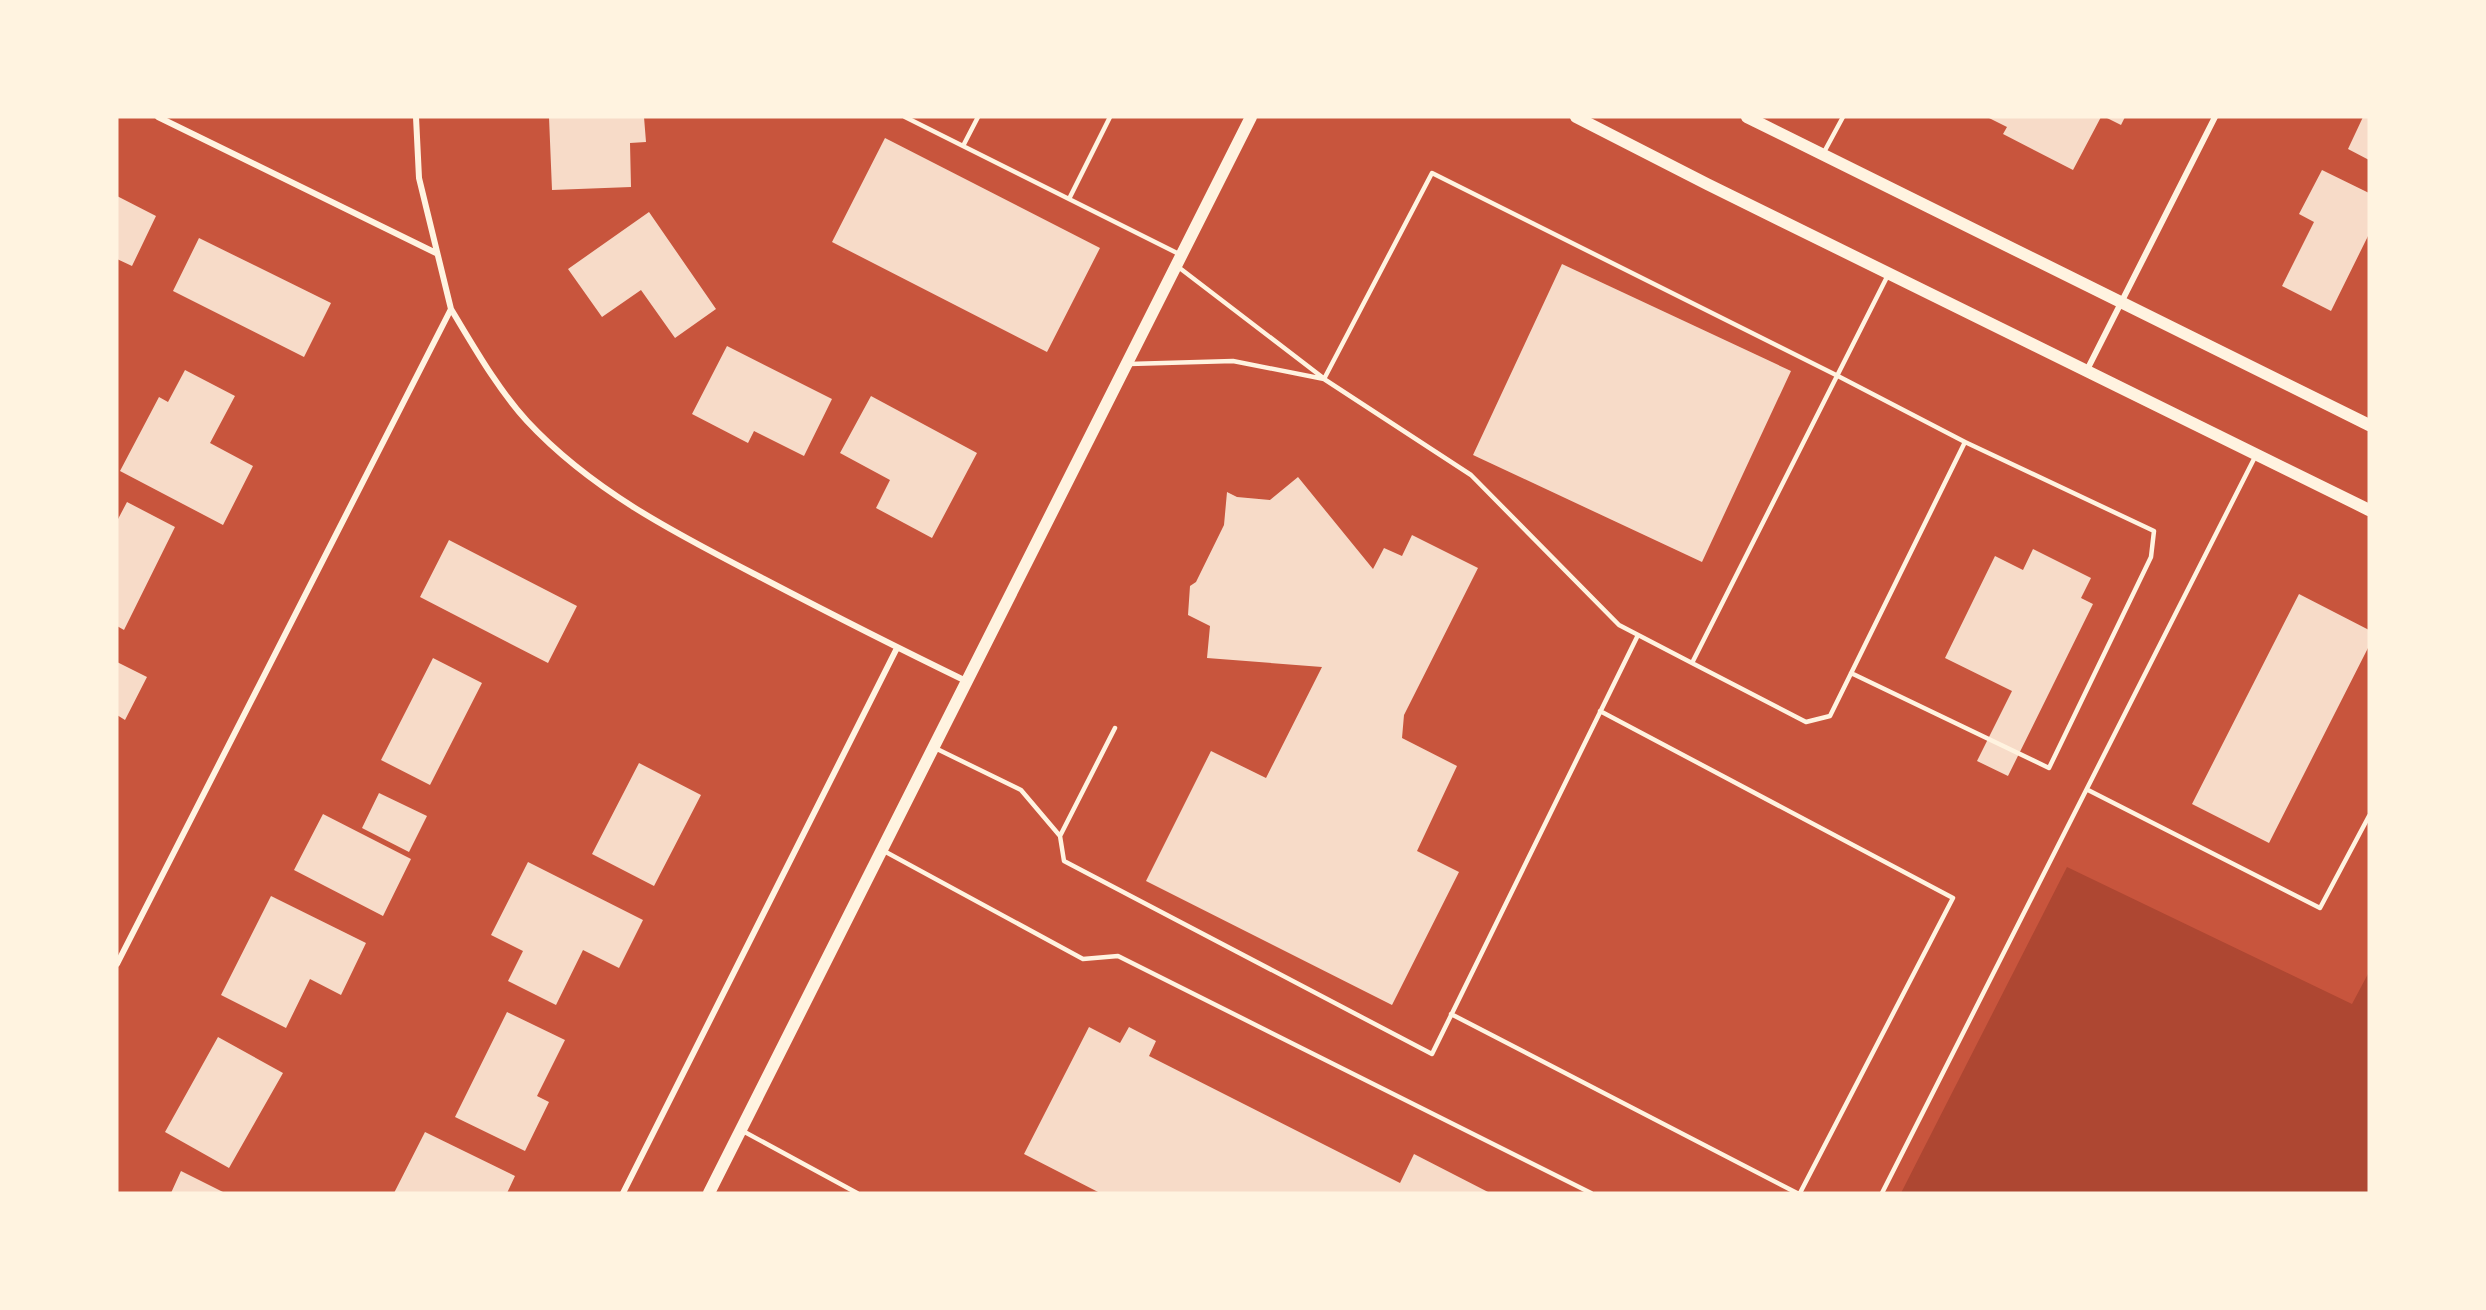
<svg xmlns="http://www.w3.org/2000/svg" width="2486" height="1310" font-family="Raleway,sans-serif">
<rect width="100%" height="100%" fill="#c8553d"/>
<!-- green -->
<path fill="#ae4732" d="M2067 867 2352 1004 2369 972V1193H1901Z"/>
<!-- building -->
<path fill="#f7dbc8" d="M549 117H644L646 142 630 143 631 187 552 190Z
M1987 117H2101L2073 170 2003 134 2007 127Z
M2105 117H2125L2121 125Z
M2363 117H2369V160L2348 149Z
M885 138 1100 248 1047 352 832 242Z
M2322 170 2369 193V234L2331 311 2282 286 2314 222 2299 214Z
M117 196 156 216 132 266 117 259Z
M649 212 716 309 675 338 641 290 602 317 568 269Z
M199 238 331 303 304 357 173 291Z
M1562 264 1791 371 1702 562 1473 455Z
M727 346 832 399 804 456 754 431 748 443 692 414Z
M185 370 235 396 210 443 253 466 223 525 120 471 159 397 168 402Z
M871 396 977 453 932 538 876 508 890 480 840 453Z
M1298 477 1373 569 1384 548 1402 556 1412 535 1478 568 1404 715 1402 738 1457 766 1417 851 1459 872 1392 1005 1146 881 1211 751 1266 778 1322 667 1207 658 1210 626 1188 615 1190 586 1196 582 1224 525 1227 492 1237 497 1270 500Z
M127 502 175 527 124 630 117 626V521Z
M449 540 577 606 548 663 420 597Z
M2033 549 2091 578 2081 598 2093 604 2008 776 1977 761 2012 691 1945 658 1995 556 2023 570Z
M2299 594 2369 630V646L2269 843 2192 804Z
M433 658 482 683 430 785 381 760Z
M117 662 147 677 125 720 117 715Z
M639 763 701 795 654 886 592 854Z
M379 793 427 816 409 852 362 828Z
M323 814 411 859 383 916 294 870Z
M528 862 643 920 619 968 583 950 556 1005 508 981 523 951 491 935Z
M271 896 366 943 341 995 310 979 286 1028 221 995Z
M507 1012 565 1040 537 1096 549 1102 525 1151 455 1117Z
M1089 1027 1120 1043 1129 1027 1156 1041 1149 1056 1400 1183 1414 1154 1490 1193H1100L1024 1154Z
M218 1037 283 1073 229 1168 165 1132Z
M425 1132 515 1176 507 1193H394Z
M181 1171 225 1193H171Z"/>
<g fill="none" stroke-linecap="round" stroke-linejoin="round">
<!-- service -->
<path stroke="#fff3e0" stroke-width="4.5" d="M905 117 1179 254
M963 146 978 117
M1823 154 1843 117
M1069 199 1110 117
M1177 266 1322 377
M1129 364 1233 361 1324 379
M1692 663 1619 625 1471 475 1324 379 1432 173 1836 375 1965 442
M1851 673 2049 768 2151 557 2154 531 1965 442 1830 716 1806 722 1692 663 1888 275
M1600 711 1953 898 1800 1193
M1115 728 1060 836 1064 861 1432 1054 1638 635
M935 748 1021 790 1060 836
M2088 790 2320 908 2369 816
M884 851 1083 959 1118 956 1591 1193
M1451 1014 1797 1193
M741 1130 857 1193
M1882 1193 2256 455"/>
<!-- minor -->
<path stroke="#fff3e0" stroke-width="6" d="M158 117 436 253
M451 309C474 347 497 388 527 421 593 492 679 535 764 579 831 614 898 648 966 681
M2087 370 2215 117
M117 964 451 309 419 178 416 117
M623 1193 897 648"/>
<!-- secondary -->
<path stroke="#fff3e0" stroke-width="12" d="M1576 117 1707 184 2369 510
M1747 117 2369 425
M709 1193 1251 117"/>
</g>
<!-- border -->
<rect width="2486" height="1310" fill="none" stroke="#fff3e0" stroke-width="237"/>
</svg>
